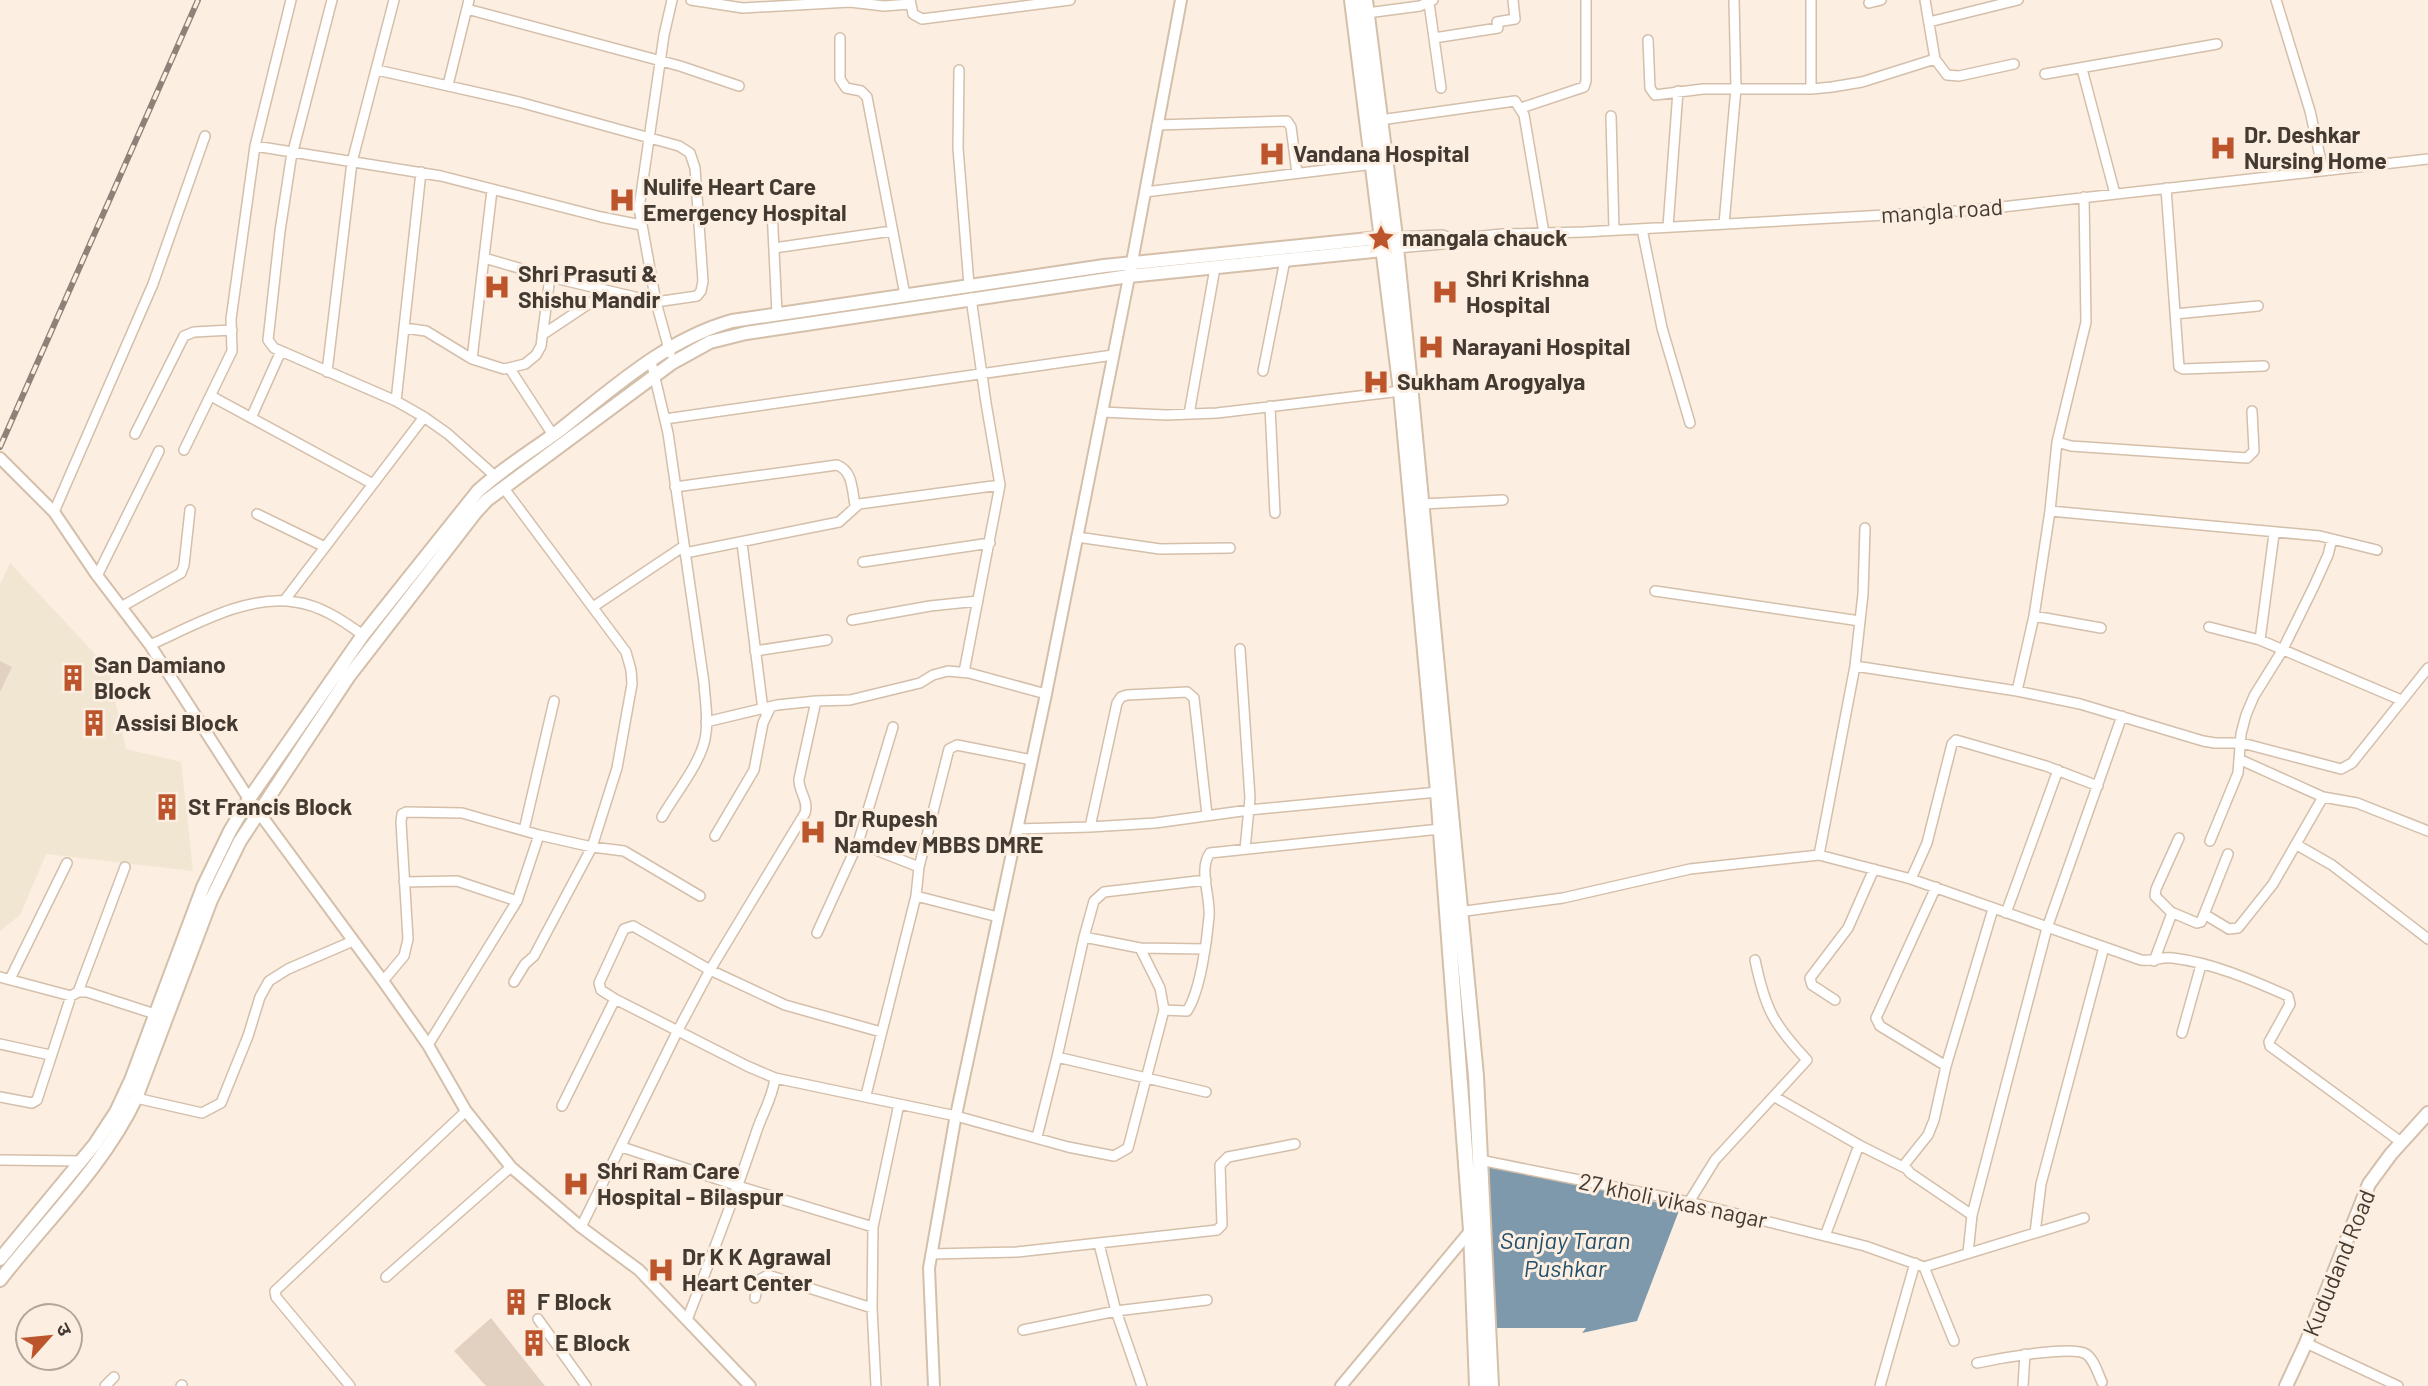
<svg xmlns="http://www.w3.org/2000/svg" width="2428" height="1386" font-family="Barlow,'Noto Sans Devanagari',sans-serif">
<rect width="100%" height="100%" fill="#fceee1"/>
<!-- education -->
<path fill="#f0e6d1" d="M10 563 108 668 126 749 181 762 193 871 46 854 20 915 0 931V585Z"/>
<!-- green -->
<path fill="#e2d1c1" d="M0 661 12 667 0 692Z
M491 1318 545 1386H486L454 1351Z"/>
<!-- water -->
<path fill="#7e99ab" d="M1489 1162 1680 1208 1637 1321 1582 1333 1586 1328H1494Z"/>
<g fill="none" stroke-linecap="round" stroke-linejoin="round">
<defs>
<path id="minor" d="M332 0 291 159 280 231 268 340 274 348 396 401 424 417 448 434 495 476
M691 0 743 8 850 2 884 6 910 4
M910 0 913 14 922 19 1070 0
M1811 0V89
M1925 0 1935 59 1947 75 1959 76 2014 64
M2276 0 2310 111 2323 170
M1429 3 1441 88
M1869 3 1881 0
M467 9 680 66 739 86
M1367 13 1420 6 1433 0
M1929 22 2018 0
M840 38V79L846 88 861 91 867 97 905 295
M1434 38 1498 28 1497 22 1515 19 1513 0
M1648 40 1650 88 1655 95 1703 89H1811L1832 87 1862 82 1935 59
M2082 69 2115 194
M377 70 519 102 679 146 690 153 695 168 703 281 701 291 697 296 656 302 550 277 484 258
M959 70 958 148 969 285
M2045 74 2217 44
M448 85 469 0
M1521 108 1584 87 1586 81V0
M1611 116 1614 230
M1380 120 1515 101 1524 115 1544 233
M1157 125 1287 121 1291 127 1297 173
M255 146 441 176 601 217 641 225
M2166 188 2179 367 2183 369 2264 366
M1145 192 1374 164
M772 209 777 313
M1724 224 1736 88 1734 0
M1668 227 1678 91
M1642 229 1662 328 1690 423
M1395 237 1442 235 1454 239 1502 234 1584 232 1975 210 2428 159
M774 248 892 231
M1396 248 1443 244 1454 239
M2175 314 2258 306
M404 328 426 331 472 359 504 369 525 364 536 355 541 346 550 277
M542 335 608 291
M670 353 656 302 639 208 664 35 672 0
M472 359 492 190
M651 361 668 433 704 683C705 701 709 721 705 739 700 764 675 794 662 817
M510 369 553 435
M1263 371 1285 260
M327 372 352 162 394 0
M211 396 373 484
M396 401 421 172
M1270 406 1275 513
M1102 412 1166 415 1217 413 1401 391
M1189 414 1215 268
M251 418 281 351
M665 419 1113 355
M135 434 184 336 194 332 232 330
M2057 442 2071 446 2247 458 2254 451 2252 411
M184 450 232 351 231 319 255 146 291 0
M503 487 626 652 631 670 632 684 617 768 592 847 534 956 525 964 514 982
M675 487 837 465C853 471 852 490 855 505
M1422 504 1503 500
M2050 511 2320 536 2377 550
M54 512 153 284 205 136
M257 514 325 547
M1077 537 1160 549 1230 548
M742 543 763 710
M685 553 839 522 859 504 1000 485
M863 562 990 543
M97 576 159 451
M1655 591 1860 621
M284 601 424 417
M121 607 181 573 184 565 190 510
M593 607 684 546
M2034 616 2101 628
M852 620 930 606 978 601
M2209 627 2260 640 2401 700
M2260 640 2274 534
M150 645C193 626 247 594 295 602 320 605 342 620 363 635
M1240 649 1250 798 1245 849
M755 651 827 640
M1855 666 2017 691 2080 704 2203 741 2215 743H2242L2341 769 2352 763 2428 668
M964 672 1000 485 986 403 971 298
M2017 691 2034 616 2050 511 2057 442 2086 322 2084 197
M706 722 777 705 816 701 850 700 920 683 933 675 948 671 969 673 1046 694
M2241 760 2323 797 2357 803 2428 831
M1090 827 1117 703 1121 697 1127 695 1187 692 1194 698 1207 815
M1017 829 1090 827 1155 823 1249 810 1438 792
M524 830 554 701
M715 836 754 770 763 723 770 708
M2179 838 2156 889 2155 896 2171 912 2197 923 2201 922 2228 854
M2210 841 2238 773 2241 734 2246 715 2254 696 2282 651 2314 586 2328 555 2332 539
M858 843 919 867
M2297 845 2332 865 2428 939
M1819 855 1855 666 1863 594 1865 528
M1911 879 1927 843 1952 744 1956 740 2046 766 2098 786
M404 882 457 881 517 901
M1936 887 1876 1018 1880 1026 1946 1066
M916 896 998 917
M1458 912 1563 898 1690 869 1819 855 1911 879 2141 960C2153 962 2162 956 2173 958 2213 963 2252 980 2288 996L2290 1004 2269 1042 2270 1046 2401 1142
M2006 913 2058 770
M2204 914 2229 929 2238 928 2273 884 2323 797
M817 933 858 843 893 727
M1084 937 1140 948 1204 949
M2154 961 2172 913
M0 977 71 996
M10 979 67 863
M383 981 404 956 408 939 401 822 402 814 406 812 462 813 539 835 592 847 624 851 700 896
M78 992 125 867
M1835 1000 1812 985 1810 978 1848 928 1874 869
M1164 1010 1187 1011C1200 992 1207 941 1209 917 1211 898 1198 869 1210 853L1440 829
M881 1032 785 1005 710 970 633 926 624 929 599 983 601 990 615 999 747 1066 775 1078 956 1116 1068 1147 1114 1156 1128 1148 1164 1010 1160 988 1140 948
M2182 1033 2201 965
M0 1044 50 1055
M428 1045 517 901 539 835
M1057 1057 1206 1092
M866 1095 916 896 919 867 949 749 957 745 1032 760
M0 1097 32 1103 37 1100 71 996 78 992H87L155 1014
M1775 1097 1859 1145 1905 1168
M136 1098 202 1113 221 1103 248 1036 260 997 269 981 288 969 353 941
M562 1106 615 999
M1037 1137 1057 1057 1084 937 1094 901 1104 892 1206 880
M622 1147 738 1186 873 1227
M0 1160 81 1161
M1480 1160 1689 1202 1865 1246 1924 1267 2084 1218
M1689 1202 1715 1160 1807 1060C1773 1024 1765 1008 1755 960
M1972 1215 1910 1173 1904 1165 1928 1135 1934 1120 1946 1066 1993 909
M581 1227 678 1030 710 970 805 813C809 800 798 791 799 779L816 701
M2035 1233 2041 1184 2104 947
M1825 1236 1859 1145
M1099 1244 1116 1311 1142 1386
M1968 1253 1972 1215 2047 928 2122 716
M931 1254 1017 1252 1217 1230 1222 1225 1220 1165 1228 1157 1295 1144
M1924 1267 1954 1341
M386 1277 511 1167
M755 1298 759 1280 768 1275 872 1308
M538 1319 586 1386
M687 1320C711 1258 735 1196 756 1133 762 1114 773 1097 775 1078
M1023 1330 1116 1311 1207 1300
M2306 1343 2398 1386
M1977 1363C1996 1359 2071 1345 2086 1354 2094 1359 2098 1374 2102 1382
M105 1386 114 1377
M181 1386 182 1385
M350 1386 276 1297 275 1291 466 1111
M876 1386 872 1308 873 1227 899 1104
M1880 1386 1915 1263
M2023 1386 2025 1354"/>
<path id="tertiary" d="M0 458 54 512 96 574 150 645 249 799 383 981 428 1045 466 1111 511 1167 581 1227 639 1270 750 1386
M934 1386 929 1268 955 1120 1046 694 1132 262 1181 0
M1341 1386 1471 1230"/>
<path id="secondary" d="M0 1259 95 1144 116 1112 131 1080 203 887 230 831 249 799 363 635 478 491C502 469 530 452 556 433 610 391 664 340 732 321L1104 266 1389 237
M0 1280C46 1221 104 1166 136 1098L211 900 240 841 349 676 475 513 487 500 672 363 710 342 746 333 1129 276 1393 249
M2286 1386 2306 1343 2369 1184 2391 1154 2428 1113"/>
<path id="trunk" d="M1352 0 1401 391 1438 792 1471 1230 1477 1386
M1365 0 1395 237 1411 395 1476 1076 1491 1386"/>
</defs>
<!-- minor casing -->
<use href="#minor" stroke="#d4bfaa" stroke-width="12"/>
<!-- tertiary casing -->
<use href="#tertiary" stroke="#d4bfaa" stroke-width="14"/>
<!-- secondary casing -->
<use href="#secondary" stroke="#d4bfaa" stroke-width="16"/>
<!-- trunk casing -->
<use href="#trunk" stroke="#d4bfaa" stroke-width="18"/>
<!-- minor -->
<use href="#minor" stroke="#fff" stroke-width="9"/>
<!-- tertiary -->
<use href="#tertiary" stroke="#fff" stroke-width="10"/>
<!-- secondary -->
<use href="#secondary" stroke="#fff" stroke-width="12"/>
<!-- trunk -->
<use href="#trunk" stroke="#fff" stroke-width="14"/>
<defs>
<path id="rail" d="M0 447 198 0"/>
</defs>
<!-- rail casing -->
<use href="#rail" stroke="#8e8278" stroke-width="6"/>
<!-- rail -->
<use href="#rail" stroke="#fceee1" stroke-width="3.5" stroke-dasharray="10" stroke-linecap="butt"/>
</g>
<!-- icons -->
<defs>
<symbol id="hospital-bare" viewBox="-9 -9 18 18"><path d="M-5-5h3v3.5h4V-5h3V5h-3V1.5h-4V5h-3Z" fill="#bc552b" stroke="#fceee1" stroke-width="2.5" paint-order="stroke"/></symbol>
<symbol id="sight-bare" viewBox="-9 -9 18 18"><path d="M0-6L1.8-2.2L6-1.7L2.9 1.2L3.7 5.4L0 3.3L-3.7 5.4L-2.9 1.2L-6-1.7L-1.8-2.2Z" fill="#bc552b" stroke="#fceee1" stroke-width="2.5" paint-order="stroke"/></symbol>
<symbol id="building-bare" viewBox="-9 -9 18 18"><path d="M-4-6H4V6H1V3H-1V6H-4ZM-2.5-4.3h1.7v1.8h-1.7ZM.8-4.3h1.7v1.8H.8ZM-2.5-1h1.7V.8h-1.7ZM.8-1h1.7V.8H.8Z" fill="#bc552b" stroke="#fceee1" stroke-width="2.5" paint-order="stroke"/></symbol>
</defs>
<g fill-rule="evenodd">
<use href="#hospital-bare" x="2204" y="129" width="38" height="38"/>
<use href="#hospital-bare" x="1253" y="135" width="38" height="38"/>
<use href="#hospital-bare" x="603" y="181" width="38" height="38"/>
<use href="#sight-bare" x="1362" y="219" width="38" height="38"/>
<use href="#hospital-bare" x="478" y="268" width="38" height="38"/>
<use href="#hospital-bare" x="1426" y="273" width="38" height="38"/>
<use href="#hospital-bare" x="1412" y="328" width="38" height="38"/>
<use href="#hospital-bare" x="1357" y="363" width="38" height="38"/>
<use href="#building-bare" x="54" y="659" width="38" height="38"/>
<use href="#building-bare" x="75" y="704" width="38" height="38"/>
<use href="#building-bare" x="148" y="788" width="38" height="38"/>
<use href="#hospital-bare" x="794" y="813" width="38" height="38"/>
<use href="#hospital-bare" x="557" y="1165" width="38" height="38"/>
<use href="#hospital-bare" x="642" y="1251" width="38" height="38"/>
<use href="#building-bare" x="497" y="1283" width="38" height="38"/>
<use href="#building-bare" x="515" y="1324" width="38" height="38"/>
</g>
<g text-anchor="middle" stroke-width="6" stroke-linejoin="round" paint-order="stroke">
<!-- poi labels -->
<g font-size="23" font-weight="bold" fill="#433a32" stroke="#fceee1" text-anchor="start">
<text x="2244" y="143">Dr. Deshkar<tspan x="2244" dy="26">Nursing Home</tspan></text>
<text x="1293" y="162">Vandana Hospital</text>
<text x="643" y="195">Nulife Heart Care<tspan x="643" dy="26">Emergency Hospital</tspan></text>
<text x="1402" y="246">mangala chauck</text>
<text x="518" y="282">Shri Prasuti &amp;<tspan x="518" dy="26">Shishu Mandir</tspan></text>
<text x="1466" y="287">Shri Krishna<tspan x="1466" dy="26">Hospital</tspan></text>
<text x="1452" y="355">Narayani Hospital</text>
<text x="1397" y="390">Sukham Arogyalya</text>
<text x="94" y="673">San Damiano<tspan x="94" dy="26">Block</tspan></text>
<text x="115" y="731">Assisi Block</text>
<text x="188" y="815">St Francis Block</text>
<text x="834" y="827">Dr Rupesh<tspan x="834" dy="26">Namdev MBBS DMRE</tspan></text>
<text x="597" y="1179">Shri Ram Care<tspan x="597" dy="26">Hospital - Bilaspur</tspan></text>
<text x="682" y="1265">Dr K K Agrawal<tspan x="682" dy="26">Heart Center</tspan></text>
<text x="537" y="1310">F Block</text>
<text x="555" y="1351">E Block</text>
</g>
<!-- street labels -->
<g font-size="23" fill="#433a32" stroke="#fceee1">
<text transform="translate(1942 211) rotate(-4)" y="8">mangla road</text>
<text transform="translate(1673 1201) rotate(12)" y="8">27 kholi vikas nagar</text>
<text transform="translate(2339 1263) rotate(-68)" y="8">Kududand Road</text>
</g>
<!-- water labels -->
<g font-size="24" font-style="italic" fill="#21506d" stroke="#fceee1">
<text x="1565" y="1249">Sanjay Taran<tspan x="1565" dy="28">Pushkar</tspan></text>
</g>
</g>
<!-- north arrow -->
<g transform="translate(49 1337) rotate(63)"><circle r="33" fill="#fceee1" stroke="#b2a69b" stroke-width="2"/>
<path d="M0-5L12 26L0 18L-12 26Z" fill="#bc552b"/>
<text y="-10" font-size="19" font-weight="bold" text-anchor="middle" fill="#433a32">उ</text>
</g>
</svg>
